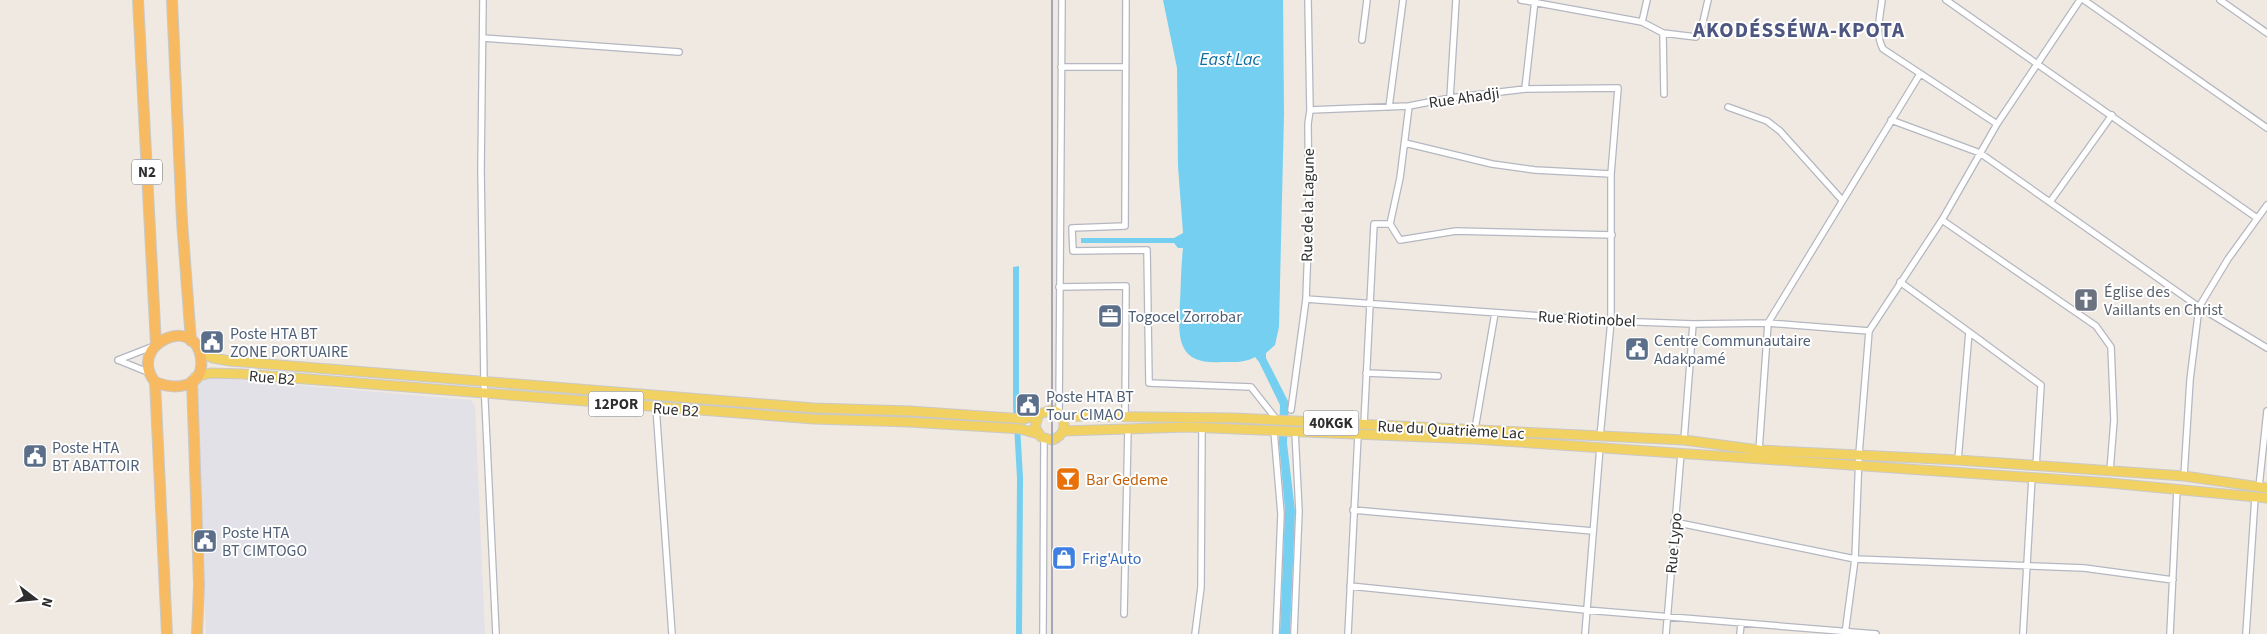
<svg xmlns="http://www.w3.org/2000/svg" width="2267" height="634" font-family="'Source Sans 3',sans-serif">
<rect width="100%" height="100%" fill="#efe9e1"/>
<!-- industrial -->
<path fill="#e3e1e8" d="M206 377 471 400 475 406 485 634H206L194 387Z"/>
<!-- water -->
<path fill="#75cff0" d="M1163 0H1283L1284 113 1279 327 1275 345 1266 353V358L1289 403 1287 443 1295 511 1290 634H1280L1285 510 1279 443 1280 405 1259 362 1255 357C1245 363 1232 362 1221 362 1176 365 1178 336 1180 302 1181 284 1181 266 1183 248H1178L1174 243H1081V238H1174L1183 233 1178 166 1177 68Z
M1019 266V407L1023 478 1022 634H1016L1017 478 1013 407V267Z"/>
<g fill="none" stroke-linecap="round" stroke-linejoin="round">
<defs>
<path id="minor" d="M483 0 481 169 484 381 496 634
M1126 0 1125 226 1072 228 1073 251 1147 250 1149 383 1251 387 1277 420
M1521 0 1642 22 1663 33 1696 37 1702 26 1708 0
M1882 0C1880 17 1875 34 1883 49L1997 124
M1946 0 2257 218
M2084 0 2267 128
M2220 0 2267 33
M1642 22 1647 0
M1663 33 1664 94
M483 38 679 52
M1362 40 1367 0
M1061 67H1125
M1525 89 1535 0
M1450 98 1456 0
M1389 107 1403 0
M1728 107 1767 121 1780 131 1842 200
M1310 110 1409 106 1450 98 1525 89 1618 88 1611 174V321L1600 437
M1891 120 1980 153 2199 307 2267 348
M1405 143 1492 164 1535 170 1611 174
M2050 202 2112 115
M1942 220 2096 326 2111 347 2114 420 2110 471
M1390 224 1400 178 1409 106
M1900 282 1969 332 1958 460
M1059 287 1126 286 1125 417
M1306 299 1611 321 1693 324 1768 323 1869 331
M1969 332 2041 385 2036 467
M118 360 154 346
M118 360 150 373
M1366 373 1438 376
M656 407 672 634
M1291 410 1306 299 1309 217 1308 124 1310 110 1308 0
M1059 413 1062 0
M1364 424 1374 224H1390L1400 240 1456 231 1612 235
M1475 429 1495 313
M1274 431 1281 514 1276 634
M1684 440 1693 324
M1759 450 1768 323 1920 74
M2184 476 2190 380 2199 307 2228 259 2267 205
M2259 487 2267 411
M1353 510 1593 531
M1674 522 1855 559 2084 568 2173 580
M1350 586 1586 610 1876 634
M1124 614 1128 428
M1043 634 1044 439
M1195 634 1201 587 1202 428
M1294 634 1299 511 1295 431
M1348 634 1358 435
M1585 634 1600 447
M1666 634 1681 453
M1740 634 1741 624
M1845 634 1855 559 1859 454 1869 331 1942 220 1997 124 2080 0
M2023 634 2032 477
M2170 634 2177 489
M2246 634 2255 497"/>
<path id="primary" d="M199 351 213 358 230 361 814 408 910 411 1024 419 1052 410C1068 415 1068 435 1052 440L1041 437 1035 427 1038 416
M195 377 211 373 243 374 814 419 909 422 1021 429 1038 434
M1062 416 1235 418 1684 440 1759 450 1958 460 2184 476 2267 488
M1064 431 1188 427 1474 439 2110 483 2267 498"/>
<path id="trunk" d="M138 0 156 345
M172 0 182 221 191 341
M192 381 199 585 197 634
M155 382C175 390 205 389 201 358 195 313 126 345 155 382L167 634"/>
</defs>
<!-- minor casing -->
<use href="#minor" stroke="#b4b7c1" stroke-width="8"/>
<!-- primary casing -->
<use href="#primary" stroke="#c9c9c9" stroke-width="11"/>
<!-- trunk casing -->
<use href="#trunk" stroke="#c9c9c9" stroke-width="12"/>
<!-- minor -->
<use href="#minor" stroke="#fff" stroke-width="5.5"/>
<!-- primary -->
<use href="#primary" stroke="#f2d163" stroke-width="9"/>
<!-- trunk -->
<use href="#trunk" stroke="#f8ba60" stroke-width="10"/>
<!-- rail -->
<path stroke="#a3a6b8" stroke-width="2" d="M1052 634V0"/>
</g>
<!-- icons -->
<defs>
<symbol id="church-square" viewBox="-11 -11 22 22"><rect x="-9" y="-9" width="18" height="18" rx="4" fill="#6b7280" stroke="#fff"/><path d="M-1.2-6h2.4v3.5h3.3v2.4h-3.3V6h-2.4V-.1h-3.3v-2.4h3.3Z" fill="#fff"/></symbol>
<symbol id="office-square" viewBox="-11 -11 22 22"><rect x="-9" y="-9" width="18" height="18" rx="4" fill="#5c6f8a" stroke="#fff"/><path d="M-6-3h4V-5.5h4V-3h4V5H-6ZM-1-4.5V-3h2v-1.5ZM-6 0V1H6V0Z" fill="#fff"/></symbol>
<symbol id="civic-square" viewBox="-11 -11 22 22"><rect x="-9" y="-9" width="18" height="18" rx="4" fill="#5c6f8a" stroke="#fff"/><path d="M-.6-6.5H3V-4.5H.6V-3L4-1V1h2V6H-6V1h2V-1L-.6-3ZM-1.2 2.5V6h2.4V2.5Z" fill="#fff"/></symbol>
<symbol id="bar-square" viewBox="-11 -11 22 22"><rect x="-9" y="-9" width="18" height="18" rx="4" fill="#e8710a" stroke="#fff"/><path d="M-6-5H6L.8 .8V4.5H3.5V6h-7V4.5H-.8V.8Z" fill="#fff"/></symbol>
<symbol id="shop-square" viewBox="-11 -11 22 22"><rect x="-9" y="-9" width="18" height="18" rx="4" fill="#3f7fe0" stroke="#fff"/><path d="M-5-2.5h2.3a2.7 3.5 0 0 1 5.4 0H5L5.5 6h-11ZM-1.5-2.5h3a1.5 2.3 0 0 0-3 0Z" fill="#fff"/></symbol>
</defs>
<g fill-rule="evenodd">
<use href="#church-square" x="2072" y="286" width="28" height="28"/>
<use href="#office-square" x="1096" y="302" width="28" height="28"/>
<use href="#civic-square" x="198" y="328" width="28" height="28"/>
<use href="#civic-square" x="1623" y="335" width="28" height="28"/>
<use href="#civic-square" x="1014" y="391" width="28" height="28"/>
<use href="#civic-square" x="21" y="442" width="28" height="28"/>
<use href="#bar-square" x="1054" y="465" width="28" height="28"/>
<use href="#civic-square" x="191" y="527" width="28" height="28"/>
<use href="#shop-square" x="1050" y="544" width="28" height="28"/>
</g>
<g text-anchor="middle" stroke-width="4" stroke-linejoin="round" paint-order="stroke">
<!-- shield labels -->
<g fill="#fff" stroke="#6d6d6d" stroke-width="1">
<rect x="132" y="159.5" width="30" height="25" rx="4"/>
<rect x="588.5" y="391.5" width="55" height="25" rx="4"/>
<rect x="1303.5" y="410.5" width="55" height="25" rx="4"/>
</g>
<g font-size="15" font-weight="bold" fill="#2e2e2e">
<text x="147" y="177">N2</text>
<text x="616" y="409">12POR</text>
<text x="1331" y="428">40KGK</text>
</g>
<!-- street labels -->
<g font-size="16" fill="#2e2e2e" stroke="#fff">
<text transform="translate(1464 97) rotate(-8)" y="6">Rue Ahadji</text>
<text transform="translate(1307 205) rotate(-89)" y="6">Rue de la Lagune</text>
<text transform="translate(1587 318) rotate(3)" y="6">Rue Riotinobel</text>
<text transform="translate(272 377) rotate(5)" y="6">Rue B2</text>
<text transform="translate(676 409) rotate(4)" y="6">Rue B2</text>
<text transform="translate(1451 429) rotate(3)" y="6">Rue du Quatrième Lac</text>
<text transform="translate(1673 543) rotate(-85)" y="6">Rue Lypo</text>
</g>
<!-- worship labels -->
<g font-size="16" fill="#5b616d" stroke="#fff" text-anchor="start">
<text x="2104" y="297">Église des<tspan x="2104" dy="18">Vaillants en Christ</tspan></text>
</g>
<!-- service labels -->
<g font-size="16" fill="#4e5e75" stroke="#fff" text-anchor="start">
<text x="1128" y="322">Togocel Zorrobar</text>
<text x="230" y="339">Poste HTA BT<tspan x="230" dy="18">ZONE PORTUAIRE</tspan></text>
<text x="1654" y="346">Centre Communautaire<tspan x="1654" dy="18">Adakpamé</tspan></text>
<text x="1046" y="402">Poste HTA BT<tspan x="1046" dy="18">Tour CIMAO</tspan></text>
<text x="52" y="453">Poste HTA<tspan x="52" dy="18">BT ABATTOIR</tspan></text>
<text x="222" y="538">Poste HTA<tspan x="222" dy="18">BT CIMTOGO</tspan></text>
</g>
<!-- food labels -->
<g font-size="16" fill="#c56008" stroke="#fff" text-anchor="start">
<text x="1086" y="485">Bar Gedeme</text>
</g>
<!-- shop labels -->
<g font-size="16" fill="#366cbe" stroke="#fff" text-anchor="start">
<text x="1082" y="564">Frig'Auto</text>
</g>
<!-- water labels -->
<g font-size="18" font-style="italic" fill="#0d6fa3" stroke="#fff">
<text x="1230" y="65">East Lac</text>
</g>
<!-- district labels -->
<g font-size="21" font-weight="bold" letter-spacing="1" fill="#4d5680" stroke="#fff">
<text x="1799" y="37">AKODÉSSÉWA-KPOTA</text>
</g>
</g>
<!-- north arrow -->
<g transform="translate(35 599) rotate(106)" stroke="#ffffff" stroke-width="4" paint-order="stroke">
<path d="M0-4L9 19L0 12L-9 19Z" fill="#2e2e2e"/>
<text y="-8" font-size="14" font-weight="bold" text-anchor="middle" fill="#2e2e2e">N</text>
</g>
</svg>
